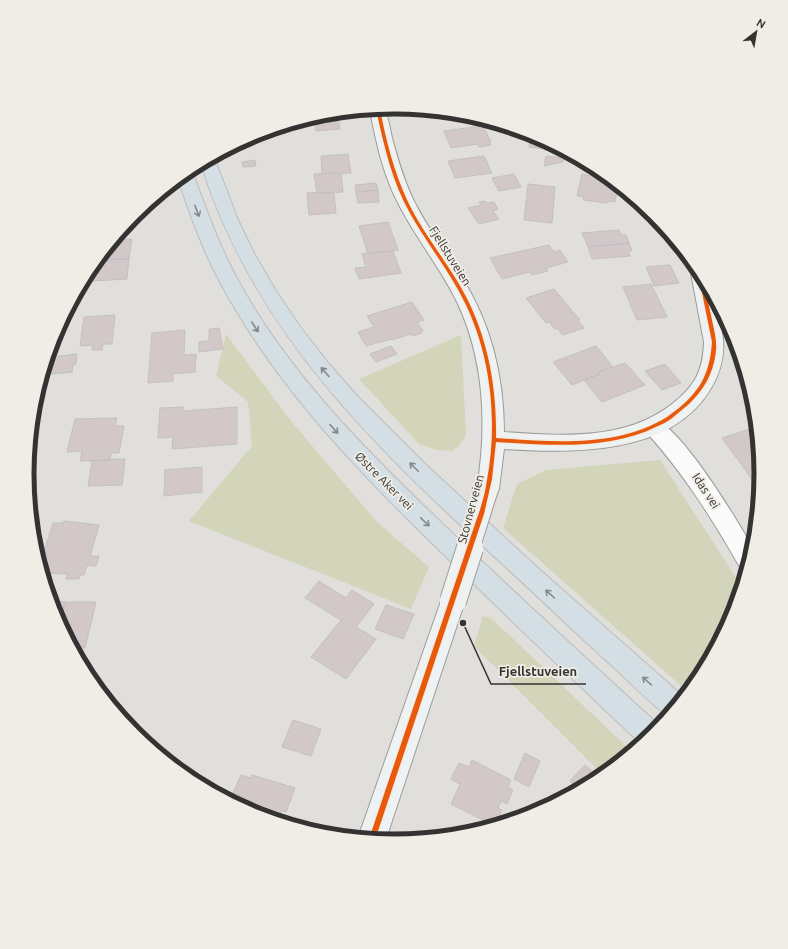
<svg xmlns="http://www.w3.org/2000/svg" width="788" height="949" font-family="Ubuntu,sans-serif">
<rect width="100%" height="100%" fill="#e1dfdb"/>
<!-- green -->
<path fill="#d2d5b9" d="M226 334 291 421 377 522 429 567 411 609 189 521 252 446 248 402 216 376Z
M461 335 466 435 459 446 452 451 437 450 419 444 359 379Z
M660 460 742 587C730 624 712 662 688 692L503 528 517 484 546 470Z
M483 616 491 618 625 745 631 753 603 775 474 646Z"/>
<!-- building -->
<path fill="#d2c8ca" stroke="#c3c0bf" d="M431 111 455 114 432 115Z
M337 113 340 129 316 131 314 117Z
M483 126 491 142H489L491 145 479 147 478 144 451 148 444 131Z
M532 135 560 149 559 151 529 147Z
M348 154 351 173 322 174 321 156Z
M484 156 492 173 455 178 448 161Z
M546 156 564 158 563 162 544 166Z
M255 160 256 166 243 167 242 162Z
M592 169 598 170 606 176 605 178H609L618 186 615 202 608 201 607 203 583 200 584 197 577 196 582 174 591 176Z
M336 173H341L343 192 317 193 314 174Z
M514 174 521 187 499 191 492 178Z
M376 183 378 190 356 192 355 185Z
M528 184 555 187 552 223 524 220Z
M378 190 379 202 358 203 356 192Z
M325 192V194L334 193 336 213 309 215 307 193Z
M485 201 487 203 494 202 498 209 493 211 499 219 479 224 468 208 481 205 479 202Z
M388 222 398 250 368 254 359 226Z
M619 230 621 235H626L629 243 588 247 582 233Z
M132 239 129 259 97 260 114 240Z
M629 243 632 251H628L630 256 592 259 588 247Z
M549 245 554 252 560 250 568 262 546 268 548 271 532 275 530 272 502 279 490 258Z
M380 251 381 253 393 251 401 273 359 279 355 268 366 267 362 254Z
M129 259 127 279 92 281 95 263 97 260Z
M670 265 679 283 654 286 646 267Z
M651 284 667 317 637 320 623 287Z
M554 289 580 320 578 321 584 328 563 335 557 328 555 329 549 322 546 323 526 298Z
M412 302 424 320 417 322 423 331H421L422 333 412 336 411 334 392 340 391 339 366 346 358 332 374 327 367 316Z
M115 315 112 344H103L102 350H92V345L80 346 84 317Z
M219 328 223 349 199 352V342L209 341V329Z
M185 330 184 355 196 354 195 372 173 374V381L148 383 152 333Z
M391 346 397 354 376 362 370 354Z
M596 346 613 367 598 372 600 374 572 385 553 362Z
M77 354 76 364 73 365 72 372 51 374 52 366 49 367 50 357Z
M625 363 645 385 602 402 584 380 600 374 598 372Z
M665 364 681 383 662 390 645 371Z
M184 407 183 411 237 407V444L172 449 173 437 158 438 160 408Z
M117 418 115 426H124L119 453H111L110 460 80 461 82 451 67 452 75 419Z
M756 427 761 475 760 480 754 482 722 438Z
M110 459H125L122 485 88 486 92 461 110 460Z
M202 467V492L164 496 165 470Z
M64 521 99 525 90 556H99L96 566 87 565 84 575H80L79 579H66L67 574 42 573 40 564 53 523H63Z
M319 581 346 598 352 590 374 604 356 627 376 639 346 679 311 657 341 620 305 598Z
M51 601 65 602 59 623 55 615Z
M65 602H96L85 648H72L59 623Z
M386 605 414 614 403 639 375 629Z
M293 720 321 729 311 756 282 747Z
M525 753 540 761 529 787 514 779Z
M472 760 511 780 508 787 513 790 507 804 501 801 498 808 502 810 497 821 494 819 491 824 451 804 460 784 451 779 459 763 469 767Z
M585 765 600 778 580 789 570 781Z
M241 775 251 778 252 775 295 788 286 812 281 811 278 821 253 813 240 806 244 797 233 793Z
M553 794 564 798 550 805Z"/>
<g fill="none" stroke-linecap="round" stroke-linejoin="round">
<defs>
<path id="street" d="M654 419C682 428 737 520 753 548L746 571 741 569C713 520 684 474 647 433L643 427 647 421Z"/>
<path id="secondary" d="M385 108C388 118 390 128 392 138 398 160 404 181 414 201 427 228 446 251 461 276 491 323 504 377 504 432 561 436 625 441 672 404 695 386 703 371 704 342L691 273 693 269 697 268C712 286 717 309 722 332 726 353 721 372 710 390 670 456 571 453 504 449L499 489 496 495 488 498 480 495 477 489C487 426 485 361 457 302 440 267 415 237 398 203 383 174 376 142 370 110Z
M453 590 462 594 465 601 386 839 385 841 358 838 441 601 444 594Z"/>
<path id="highway" d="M214 157 238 220 255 255 276 291 301 328 329 364 359 398 424 463 539 569 684 697 668 716C652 705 638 690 624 677 595 650 566 624 538 597 400 469 259 349 201 164Z
M189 170 193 174C207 211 220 248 239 282 291 377 370 454 447 528 517 595 589 661 660 726L653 734 641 744C571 678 501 611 432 543 352 465 273 382 220 282 202 249 190 214 178 179Z"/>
</defs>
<!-- street casing -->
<use href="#street" stroke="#9c9b98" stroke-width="2"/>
<!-- secondary casing -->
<use href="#secondary" stroke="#9c9b98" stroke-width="2"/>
<!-- highway casing -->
<use href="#highway" stroke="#bdbcba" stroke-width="2"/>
<!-- street -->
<use href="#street" fill="#fafafa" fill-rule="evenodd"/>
<!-- secondary -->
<use href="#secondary" fill="#eff2f3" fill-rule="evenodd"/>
<!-- highway -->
<use href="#highway" fill="#d4dfe5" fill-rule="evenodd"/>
<defs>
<path id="secondary-bridge-far1" d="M469 549 488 489"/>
<path id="secondary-bridge" d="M453 601 470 548"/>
</defs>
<!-- secondary-bridge-far1 casing -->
<use href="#secondary-bridge-far1" stroke="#9c9b98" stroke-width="22" stroke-linecap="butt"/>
<!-- secondary-bridge casing -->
<use href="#secondary-bridge" stroke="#9c9b98" stroke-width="28" stroke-linecap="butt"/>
<!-- secondary-bridge-far1 -->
<use href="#secondary-bridge-far1" stroke="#eff2f3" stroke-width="20"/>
<!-- secondary-bridge -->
<use href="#secondary-bridge" stroke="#eff2f3" stroke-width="26"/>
<defs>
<path id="cycleway" d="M376 109H380C386 141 394 172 408 202 421 229 440 253 456 279 486 327 497 382 496 438 552 442 617 448 667 417 671 414 675 411 679 408 702 389 710 371 712 342L698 273 700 272 703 278C706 292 709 306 712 320 714 330 717 340 716 350 714 374 702 394 683 409 679 412 675 416 671 419 667 422 662 424 658 426 608 451 550 445 496 442L492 479 484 514 375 840 369 839 476 521C481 508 485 494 487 480 498 422 491 356 465 303 450 272 428 245 411 215 392 182 384 146 376 109Z"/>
</defs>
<!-- cycleway casing -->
<use href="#cycleway" stroke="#f0ede6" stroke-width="3"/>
<!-- cycleway -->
<use href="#cycleway" fill="#e8590c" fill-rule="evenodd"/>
</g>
<!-- one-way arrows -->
<defs><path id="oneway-shaft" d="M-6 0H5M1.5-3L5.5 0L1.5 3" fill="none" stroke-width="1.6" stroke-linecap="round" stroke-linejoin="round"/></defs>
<g stroke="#84898b">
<use href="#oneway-shaft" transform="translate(197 211) rotate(70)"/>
<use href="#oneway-shaft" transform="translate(255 327) rotate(57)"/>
<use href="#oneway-shaft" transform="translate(325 372) rotate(-131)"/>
<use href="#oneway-shaft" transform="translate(334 429) rotate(48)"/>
<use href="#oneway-shaft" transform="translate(414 467) rotate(-135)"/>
<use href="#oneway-shaft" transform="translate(425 522) rotate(44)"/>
<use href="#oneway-shaft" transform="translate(550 594) rotate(-138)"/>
<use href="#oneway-shaft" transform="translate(647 681) rotate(-138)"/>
</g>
<g text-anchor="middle" stroke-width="3.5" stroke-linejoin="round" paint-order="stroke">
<!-- street labels -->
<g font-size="12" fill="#353331" stroke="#f0ede6">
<text transform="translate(450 256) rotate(58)" y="4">Fjellstuveien</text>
<text transform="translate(384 481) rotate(45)" y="4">Østre Aker vei</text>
<text transform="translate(706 491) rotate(57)" y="4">Idas vei</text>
<text transform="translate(471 509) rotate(-75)" y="4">Stovnerveien</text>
</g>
</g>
<!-- crop -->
<path d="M0 0H788V949H0ZM34 474a360 360 0 1 1 720 0a360 360 0 1 1-720 0Z" fill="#f0ede6" fill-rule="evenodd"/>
<path fill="none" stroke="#353331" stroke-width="5" d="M34 474a360 360 0 1 1 720 0a360 360 0 1 1-720 0Z"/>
<!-- callouts -->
<path fill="none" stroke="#353331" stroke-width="1.5" d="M463 623L491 684H586"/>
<circle fill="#353331" stroke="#f0ede6" stroke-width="1.5" cx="463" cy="623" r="4"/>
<g font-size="13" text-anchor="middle" font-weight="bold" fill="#353331" stroke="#f0ede6" stroke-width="3.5" stroke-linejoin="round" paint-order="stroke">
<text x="538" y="676">Fjellstuveien</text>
</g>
<!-- north arrow -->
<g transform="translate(756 32) rotate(31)" stroke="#f0ede6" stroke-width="3" paint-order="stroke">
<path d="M0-3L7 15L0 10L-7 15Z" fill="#353331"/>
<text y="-6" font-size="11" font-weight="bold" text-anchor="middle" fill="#353331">N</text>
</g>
</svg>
